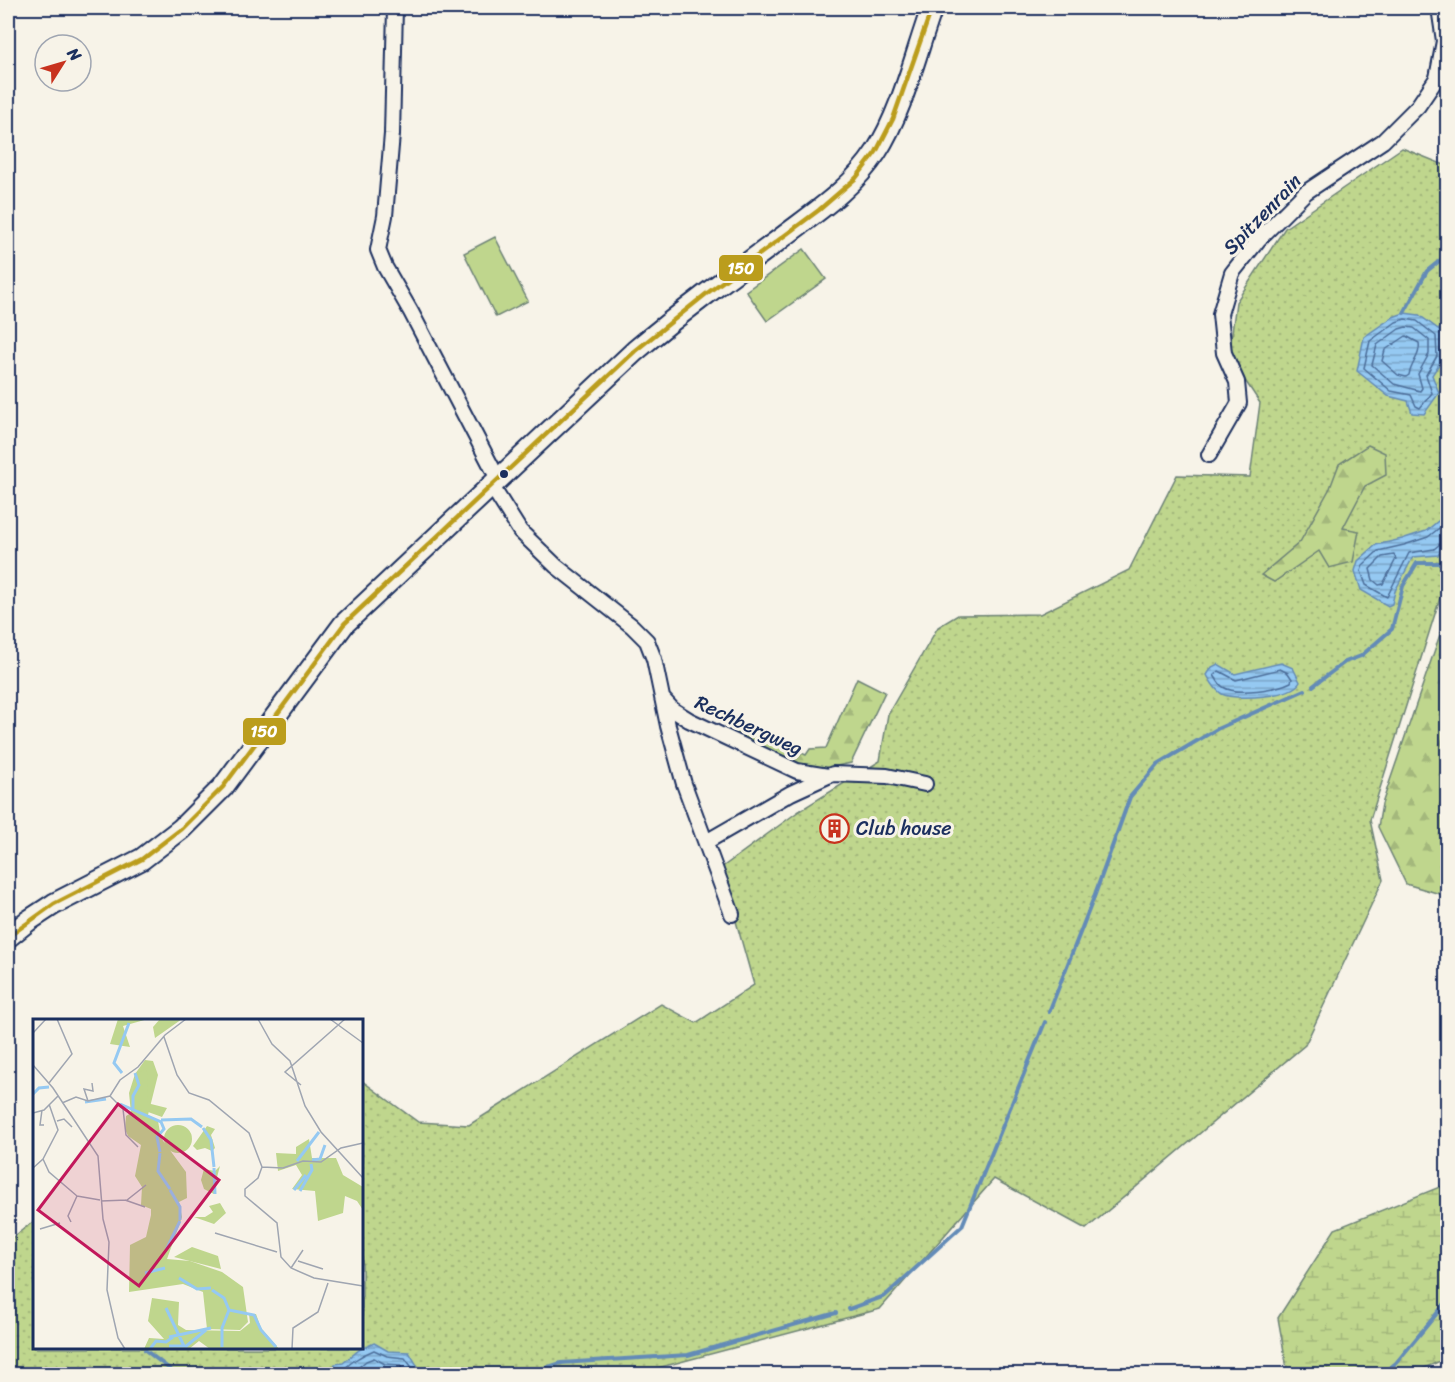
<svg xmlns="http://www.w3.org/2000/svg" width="1455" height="1382" font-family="Sriracha,sans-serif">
<defs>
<pattern id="grass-dots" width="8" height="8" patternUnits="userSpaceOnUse" patternTransform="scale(1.5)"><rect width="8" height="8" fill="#bfd68d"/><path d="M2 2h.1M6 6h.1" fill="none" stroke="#a4b87c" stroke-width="1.8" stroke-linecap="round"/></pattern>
<pattern id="forest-firs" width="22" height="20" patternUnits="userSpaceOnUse" patternTransform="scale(1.5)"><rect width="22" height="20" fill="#bfd68d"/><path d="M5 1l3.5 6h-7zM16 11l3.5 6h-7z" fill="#a4b87c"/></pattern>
<pattern id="wetland-marsh" width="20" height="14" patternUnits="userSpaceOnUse" patternTransform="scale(1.5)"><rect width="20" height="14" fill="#bfd68d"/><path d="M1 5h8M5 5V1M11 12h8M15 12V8" fill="none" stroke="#a4b87c"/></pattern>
<pattern id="water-rules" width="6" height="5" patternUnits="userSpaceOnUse" patternTransform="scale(1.5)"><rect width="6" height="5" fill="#95c9f2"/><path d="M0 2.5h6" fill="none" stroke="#79a4c7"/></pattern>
</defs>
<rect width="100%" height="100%" fill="#f7f3e8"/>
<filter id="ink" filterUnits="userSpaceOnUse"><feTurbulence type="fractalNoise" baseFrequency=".0167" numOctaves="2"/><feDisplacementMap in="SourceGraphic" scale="12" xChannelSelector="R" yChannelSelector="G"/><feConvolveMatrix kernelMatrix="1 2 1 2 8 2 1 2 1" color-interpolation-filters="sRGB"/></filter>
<g filter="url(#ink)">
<!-- grass -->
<path fill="url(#grass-dots)" stroke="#6d8276" stroke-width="1.5" d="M1402 148 1447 166V594L1440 598 1370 820 1383 880 1305 1045 1086 1229 994 1179 880 1309 650 1370 619 1374H8V1241L34 1221V1348H362V1081L418 1122 469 1125 661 1004 696 1023 754 985 721 868 799 811 880 761 888 714 938 627 958 615 1040 614 1129 570 1177 475 1250 477 1260 403 1229 356 1236 302 1285 228Z"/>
<!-- forest -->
<path fill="url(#forest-firs)" stroke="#6d8276" stroke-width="1.5" d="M1368 445 1385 453 1386 475 1365 486 1343 528 1359 531 1353 562 1329 568 1319 551 1274 582 1261 575 1300 542 1330 488 1339 464Z
M1447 614V896L1406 884 1378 827 1382 804Z
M857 678 885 692 851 763 822 769 799 767 733 736 737 725 806 755 810 749 826 748Z"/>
<!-- wetland -->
<path fill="url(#wetland-marsh)" stroke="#6d8276" stroke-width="1.5" d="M1447 1184V1358L1411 1374H1288L1278 1318 1335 1229Z"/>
<!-- garden -->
<path fill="#bfd68d" stroke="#6d8276" stroke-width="1.5" d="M495 237 528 301 496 317 464 253Z
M804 249 826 279 767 321 746 291Z"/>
<!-- water -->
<path fill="url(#water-rules)" stroke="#648bb7" stroke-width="1.5" d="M1404 313 1419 315 1442 332 1443 358 1432 375 1439 393 1424 414 1412 413 1408 401 1388 396 1357 371 1364 337 1393 317Z
M1447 504V548L1443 549 1438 555 1413 557 1395 591 1392 604 1388 606 1361 590 1355 571 1358 561 1376 545 1402 539 1426 531 1444 516Z
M1281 663 1293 668 1300 682C1292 697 1237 701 1222 694 1215 690 1211 682 1207 675L1212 667 1218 664 1235 674Z
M374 1343 388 1351 409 1352 418 1367 414 1374H338L334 1369 335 1364 343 1363 359 1350Z"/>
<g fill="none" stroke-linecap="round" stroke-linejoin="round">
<!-- shore -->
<path stroke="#4c6d99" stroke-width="1.5" d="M1405 319 1417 321 1436 336 1437 356 1426 375 1432 393 1420 408 1416 406 1411 395 1391 391 1364 368 1370 341 1396 322Z
M1406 327 1414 328 1429 340V354L1418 374 1422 388 1420 391 1394 384 1372 365 1377 345 1399 329Z
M1406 336 1419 343C1421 355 1411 363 1409 375L1406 377 1398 375 1382 361 1385 350Z
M1448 521 1428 537 1404 545 1378 551 1363 565 1361 571 1366 585 1387 597 1409 553 1434 549 1440 544 1448 543
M1394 555 1396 559 1383 584 1379 585 1373 580 1370 569 1382 557Z
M1280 669 1288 673 1292 679 1291 682C1277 689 1237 696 1223 687 1219 684 1217 680 1214 675L1219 671 1236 680Z
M342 1374C345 1364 364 1354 374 1350L387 1356 405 1358 411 1366 409 1374
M351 1374 366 1361 374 1358 385 1364 401 1365 402 1374"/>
<!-- stream -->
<path stroke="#648bb7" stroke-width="4" d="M1404 313 1427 271 1448 254
M1313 686 1345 662 1361 656 1392 629 1403 586 1417 563H1448
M1049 1012 1094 897 1130 797 1158 764 1217 729 1305 690
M849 1309 885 1296 962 1226 1045 1022
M145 1350 176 1374
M527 1374 561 1363 688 1355 836 1313
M1382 1374 1396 1363 1448 1300"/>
<defs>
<path id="street" d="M395 8 392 134 385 216 378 250 385 267 411 312 498 479
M1209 455 1239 403 1237 382 1224 353 1220 314 1232 273 1259 239 1306 192 1383 141 1418 106 1437 78 1444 41 1439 8
M491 485 520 531 556 566 632 626 647 641 654 659 668 726 684 784 732 914
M662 698 673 710 689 720 797 771 828 776 833 774 887 776 925 784
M706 842 791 793 828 776"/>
<path id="secondary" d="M8 937 28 921 54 904 142 859 181 829 223 787 344 624 635 351C681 312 730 276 779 240 814 213 852 189 876 152 902 112 916 52 932 8"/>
</defs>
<!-- street casing -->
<use href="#street" stroke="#1b2f5e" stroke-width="18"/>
<!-- secondary casing -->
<use href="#secondary" stroke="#1b2f5e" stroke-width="24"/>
<!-- street -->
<use href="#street" stroke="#f7f3e8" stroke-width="14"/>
<!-- secondary -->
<use href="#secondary" stroke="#f7f3e8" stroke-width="20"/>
<defs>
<path id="bus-1" d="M8 937 54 904 142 859 181 829 223 787 344 624 635 351 706 294 819 210 856 178 876 152 893 119 932 8"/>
</defs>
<!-- bus-1 casing -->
<use href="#bus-1" stroke="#f7f3e8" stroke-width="9"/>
<!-- bus-1 -->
<use href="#bus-1" stroke="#bb9d1c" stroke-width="4.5"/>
</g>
</g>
<!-- icons -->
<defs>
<symbol id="building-ring" viewBox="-11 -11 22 22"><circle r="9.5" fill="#f7f3e8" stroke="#c8321e" stroke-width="1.5"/><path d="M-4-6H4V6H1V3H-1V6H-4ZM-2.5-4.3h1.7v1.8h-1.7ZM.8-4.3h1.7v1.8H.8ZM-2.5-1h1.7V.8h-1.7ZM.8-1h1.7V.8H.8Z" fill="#c8321e"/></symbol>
</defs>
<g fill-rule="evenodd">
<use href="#building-ring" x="818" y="812" width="33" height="33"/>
</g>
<!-- markers -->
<circle fill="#1b2f5e" stroke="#f7f3e8" stroke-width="2" cx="504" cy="474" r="5"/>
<g text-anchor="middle" stroke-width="6" stroke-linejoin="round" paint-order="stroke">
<!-- street labels -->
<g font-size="20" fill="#1b2f5e" stroke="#f7f3e8">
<text transform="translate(1262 214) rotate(-46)" y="7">Spitzenrain</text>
<text transform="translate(749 725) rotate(25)" y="7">Rechbergweg</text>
</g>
<!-- poi labels -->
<g font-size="20" fill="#1b2f5e" stroke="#f7f3e8" text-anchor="start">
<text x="856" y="835">Club house</text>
</g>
</g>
<!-- overview -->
<g transform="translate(33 1019)">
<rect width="330" height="330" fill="#f7f3e8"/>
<path d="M112 41 120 42 125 56 115 96 125 102 128 119 153 153 154 179 146 183 149 198 134 240 157 242 189 253 210 268 215 303 207 311 174 310 170 273 150 265 96 273 97 226 113 218 118 196V190L108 186 109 168 102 157 108 126 95 117 92 110 93 97 98 94 96 74 102 55Z" fill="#bfd68d"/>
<path d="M127 0H149L122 19 120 8ZM131 120a14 14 0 1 1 28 0a14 14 0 1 1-28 0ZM276 120 279 139H303L310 156 330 168V191L324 182 312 177 310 194 285 202 282 172 259 170 269 156 263 146 245 152 243 134 263 135V128Z" fill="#bfd68d"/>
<path d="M85 0H115L90 7 97 28 77 25ZM112 50 115 54 114 84 134 89 129 98 104 89V55ZM174 107 182 110 178 116 182 129 179 132 172 129 164 131 160 127ZM187 147 183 162 181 175 171 170 168 161 171 150 182 152ZM187 184 193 194 181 205 161 198H172L180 193 176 187ZM159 228 185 237 188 250 141 238ZM119 279 146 283 145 306 153 311 207 312 217 304 216 295H223L228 309 246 330H177L166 322 156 330H111L116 319 131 320 115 302Z" fill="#bfd68d"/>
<path fill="none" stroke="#95c9f2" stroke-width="3" d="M89 54 81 44 96 4M0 75 6 69 16 68M52 83 73 80M87 85 128 103 131 110 124 118 127 133M100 90V77L106 66 102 54M128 101 158 100 169 108M170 109 178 121 181 148M127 134 125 152 137 170M279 141 287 140 292 126M264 142 286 113M181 149 182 175M137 171 147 188V201M261 171 273 156M267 172 279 151 278 145M133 231 147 202M112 254 132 249M146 259 164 270 178 269M179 271 191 279 196 291 189 309V328M133 289 151 327H136M196 291 221 296 228 311 243 328M136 318 178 309M152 328 173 311M117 330 123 322 133 323 140 318"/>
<path fill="none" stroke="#9fa5b1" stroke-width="1.5" d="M225 0 239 25 257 42 272 87 288 113 330 159M297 0 330 24M0 14 13 0M131 18 144 56 156 74 176 81 216 114 229 148 225 159 212 170V177L244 204 248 238 258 249 281 259 330 267M0 46 20 69 65 137 70 200 76 223 74 271 85 319 92 330M16 64 39 35 24 0M268 66 252 53 312 0M77 77 90 90 93 116 105 128M55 82 51 70 60 72 59 64M29 84 43 78 55 82 77 77 87 61 105 48 132 16 153 0M9 91 7 106H11M0 94 11 91 25 77M24 102 31 100 39 108M10 140 16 153 44 177M229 148 250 149 270 142 288 143 308 129 330 124M0 149 10 140 25 111 16 85M44 177 67 181M92 181 112 188M68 182 94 181 113 166M38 203 35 197 44 177M7 210 27 204M182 214 244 233M265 242 290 250M258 249 270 231M259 330 260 309 285 293 295 264"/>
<path fill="#c2185b" fill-opacity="0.15" stroke="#c2185b" stroke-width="3" d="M85 85 186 161 106 267 5 191Z"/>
<rect width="330" height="330" fill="none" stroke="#1b2f5e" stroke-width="3"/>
</g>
<g stroke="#f7f3e8" stroke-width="2">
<rect x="718" y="254" width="46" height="28" rx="6" fill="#bb9d1c"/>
<rect x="242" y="717" width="45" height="29" rx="6" fill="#bb9d1c"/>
</g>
<g font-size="16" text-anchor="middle" font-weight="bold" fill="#fff">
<text x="741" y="274">150</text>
<text x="264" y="737">150</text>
</g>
<!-- margin -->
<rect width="1455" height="1382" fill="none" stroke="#f7f3e8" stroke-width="30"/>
<rect x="15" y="15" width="1425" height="1352" fill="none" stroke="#1b2f5e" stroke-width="2" filter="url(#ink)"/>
<!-- north arrow -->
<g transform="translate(63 63) rotate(53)"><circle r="28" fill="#f7f3e8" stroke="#9fa5b1" stroke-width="1.5"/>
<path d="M0-4.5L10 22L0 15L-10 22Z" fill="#c8321e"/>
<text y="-9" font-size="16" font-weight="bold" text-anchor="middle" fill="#1b2f5e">N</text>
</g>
</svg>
